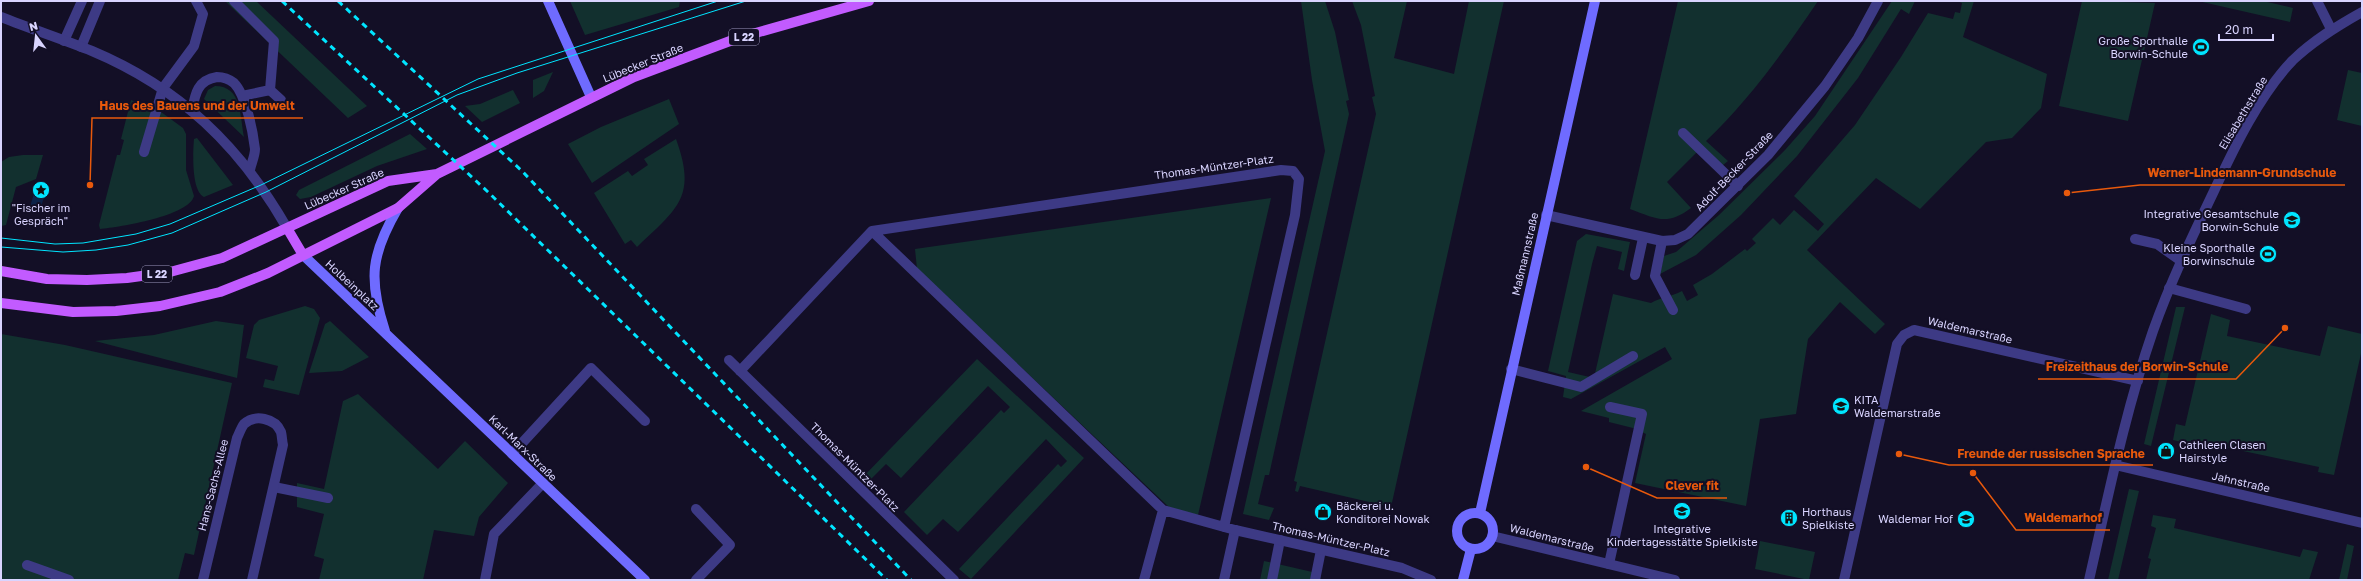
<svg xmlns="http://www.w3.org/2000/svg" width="2363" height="581" font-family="'Golos Text',sans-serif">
<rect width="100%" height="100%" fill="#130f26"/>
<!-- green -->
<path fill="#12302f" d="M225 1H256L367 106 348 118Z
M570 1H680L679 7 585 35Z
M1301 1H1325L1335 32 1349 100 1346 101 1349 114 1269 475H1265L1258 504 1274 508 1269 520 1243 514 1325 151 1312 80Z
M1352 1H1407L1394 58 1454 74 1469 1H1504L1391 507 1300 486 1298 492 1295 491 1297 482 1294 481 1376 114 1372 97 1375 96 1361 25Z
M1678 1H1818C1784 51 1750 99 1706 141L1728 161 1717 170 1698 151 1667 182 1691 208C1667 226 1657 219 1630 209Z
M1892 1H1915L1909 14 1901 9 1858 78 1797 156 1741 215 1696 255 1660 274 1664 256 1676 252 1719 215 1785 150 1815 116Z
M1957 1H1974L1963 37 2047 74 2041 108 2012 138 1986 142 1920 209 1876 178 1807 250 1885 324 1875 334 1840 302 1808 339 1796 414 1760 419 1746 506 1635 483 1646 434 1633 428 1609 422V418L1581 411 1672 359 1665 347 1571 399 1563 397 1566 376 1548 371 1577 241 1586 234 1630 242 1624 271 1618 269 1622 252 1597 246 1592 264 1568 372 1594 378 1613 294 1651 303C1661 297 1671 297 1682 291L1687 301 1698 295 1693 285 1712 274 1745 249 1747 251 1756 243 1752 239 1773 218 1780 225 1794 210 1818 231 1824 224 1794 196 1855 125 1901 57 1928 13 1953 19 1955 12 1960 13 1962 3Z
M2082 1 2155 3 2128 121 2059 106Z
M2198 1H2263L2293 8 2290 22Z
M2348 70 2362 73V126L2337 120Z
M553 72 544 91 533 98V80Z
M215 86C242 86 240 116 244 137L204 99 208 90Z
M513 90 520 103 482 122 465 106 480 104Z
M669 99 679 124 592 183 568 144 601 127Z
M131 100 157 109 183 128 186 134V170L194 196C189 216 120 227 100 229L99 225 117 155H120L124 140 121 139Z
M410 134 427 149 377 166 311 197 300 199 296 195 299 190Z
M197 138 233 185 204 197C191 191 193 151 194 139Z
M676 139C697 197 678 208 637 247L631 240 625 244 594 193 628 171 632 176 648 165 644 159Z
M23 155H43L36 179 16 187 6 225 1 226V162L9 157Z
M1271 198 1198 515 1171 509 917 269 915 249Z
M305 306 314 309 320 318 299 395 263 387 265 379 274 381 278 366 246 358 254 325 259 320Z
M2176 307H2185L2151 446 2144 444Z
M2211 314 2230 320 2227 336 2320 356 2328 326 2362 334V349L2334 475 2318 472 2319 467 2191 440 2190 444 2173 440 2176 424 2185 426Z
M216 321 244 325 237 378 95 341 154 335Z
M330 321 369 357 342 371 309 373 325 324Z
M1 334 65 345 232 383 194 555 185 553 178 580H1Z
M977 359 1084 458 971 579 959 569 1058 464 1061 467 1067 461 1046 439 958 532 943 519 927 535 904 512 1001 410 1004 413 1010 407 988 386 901 478 886 464 868 482 863 477Z
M358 394 438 469 465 441 508 483 479 517 474 536 434 530 423 580H319L324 559 314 556 324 514 297 507V483L324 489 343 401Z
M2129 489 2139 491 2118 580H2108Z
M2153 515 2176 519 2174 528 2300 557 2303 549 2318 552 2309 580H2146L2151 559 2148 558 2156 528 2151 526Z
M1760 541 1815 552 1809 580 1755 569Z
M2347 544 2354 546 2347 580H2339Z
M1264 561 1321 574 1320 580H1260Z"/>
<!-- water -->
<path fill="#0c2248" d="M36 187 46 191 39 213 29 210Z"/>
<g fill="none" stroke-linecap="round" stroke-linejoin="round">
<!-- lane -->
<path stroke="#3d3a85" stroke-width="10" d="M234 1 274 41 270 90
M64 41 82 1
M81 47 100 1
M242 96 270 90 281 100
M192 111C195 93 198 80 217 77 223 77 229 79 234 83 246 95 253 132 255 149 255 156 251 164 250 170
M1683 133 1738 186
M144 152 163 88 194 46 203 14 196 1
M2135 239 2157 244 2181 261
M1662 241 1655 276 1673 310
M1635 275 1643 238
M2169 288 2246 309
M1511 369 1581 387 1633 356
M512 454 591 368 645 421
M274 487 328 498
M696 509 730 545 696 580
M1609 564 1642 414 1610 407
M27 565 69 580
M1224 580 1235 530
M1272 580 1280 540
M1315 580 1321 550"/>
<!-- street -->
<path stroke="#3d3a85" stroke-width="10" d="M2317 1 2331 29
M1 17C31 29 62 39 92 51 180 88 240 146 287 228
M1546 215 1662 241 1675 240 1688 234 1768 155 1825 86 1858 38 1878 1
M872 231 1163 510 1235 530 1402 568 1431 580
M729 360 954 580
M740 371 872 231 1281 170 1293 171 1299 179 1295 215 1224 527
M2115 465 2362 523
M1492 536 1675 580
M203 580 237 438C239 434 241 428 244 424 255 414 275 418 281 432 282 436 282 441 283 445L252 580
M485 580 494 534 543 483
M1144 580 1163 510
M1844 580 1897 344 1904 335 1914 330 2138 381
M2089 580C2108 497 2125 412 2153 331 2170 283 2192 237 2214 191 2234 148 2260 94 2293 60 2314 40 2337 26 2362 12"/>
<!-- secondary -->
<path stroke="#6f6bff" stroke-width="10" d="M548 1 591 97
M303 255 645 580
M385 331C368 279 371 254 398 208
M1457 531a18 18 0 1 1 36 0a18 18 0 1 1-36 0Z
M1480 513 1595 1
M1463 580 1471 549"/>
<!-- primary -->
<path stroke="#c25bff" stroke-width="10" d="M287 228 303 255
M1 271 47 279 87 280 127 278 170 272 222 258 388 181 437 174
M1 303 73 312 116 311 160 306 220 292 268 273 398 208 437 174 634 77 738 38 869 1"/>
<!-- tram -->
<path stroke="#00e5ff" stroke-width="1" d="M1 238 55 244 83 243 136 234 170 224 261 185 478 79 718 1
M1 247 63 252 96 250 128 245 172 233 266 192 457 95 517 73 746 1"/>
<!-- rail -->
<path stroke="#00e5ff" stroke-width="3" stroke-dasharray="6 5" stroke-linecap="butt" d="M282 1 488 192 887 580
M338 1 522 171 911 580"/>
</g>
<!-- icons -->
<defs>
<symbol id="stadium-disc" viewBox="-11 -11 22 22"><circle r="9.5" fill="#00e5ff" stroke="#130f26"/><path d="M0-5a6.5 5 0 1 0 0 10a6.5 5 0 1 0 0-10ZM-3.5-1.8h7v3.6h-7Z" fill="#111"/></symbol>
<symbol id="sight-disc" viewBox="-11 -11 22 22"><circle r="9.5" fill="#00e5ff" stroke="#130f26"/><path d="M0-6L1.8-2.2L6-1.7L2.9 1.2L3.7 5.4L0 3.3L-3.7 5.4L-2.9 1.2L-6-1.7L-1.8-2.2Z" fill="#111"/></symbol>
<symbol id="school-disc" viewBox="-11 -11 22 22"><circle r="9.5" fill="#00e5ff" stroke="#130f26"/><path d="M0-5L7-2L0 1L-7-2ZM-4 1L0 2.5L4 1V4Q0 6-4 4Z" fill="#111"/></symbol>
<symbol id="shop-disc" viewBox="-11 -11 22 22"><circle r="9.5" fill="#00e5ff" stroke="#130f26"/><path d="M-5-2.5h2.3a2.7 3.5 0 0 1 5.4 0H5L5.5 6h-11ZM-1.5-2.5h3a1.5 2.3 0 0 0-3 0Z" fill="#111"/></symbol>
<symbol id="building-disc" viewBox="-11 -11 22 22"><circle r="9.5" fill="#00e5ff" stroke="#130f26"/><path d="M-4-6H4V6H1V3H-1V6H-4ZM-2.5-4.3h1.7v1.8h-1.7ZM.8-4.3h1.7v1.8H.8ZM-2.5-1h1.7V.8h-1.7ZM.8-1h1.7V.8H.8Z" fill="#111"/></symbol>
</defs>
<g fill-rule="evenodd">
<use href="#stadium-disc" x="2191" y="37" width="20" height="20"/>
<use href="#sight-disc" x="31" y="180" width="20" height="20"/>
<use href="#school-disc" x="2282" y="210" width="20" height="20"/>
<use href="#stadium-disc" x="2258" y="244" width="20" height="20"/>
<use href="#school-disc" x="1831" y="396" width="20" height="20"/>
<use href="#shop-disc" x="2156" y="441" width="20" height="20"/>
<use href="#school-disc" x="1672" y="501" width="20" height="20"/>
<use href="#shop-disc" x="1313" y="502" width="20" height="20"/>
<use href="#building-disc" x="1779" y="508" width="20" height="20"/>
<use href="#school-disc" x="1956" y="509" width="20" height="20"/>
</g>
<g text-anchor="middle" stroke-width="4" stroke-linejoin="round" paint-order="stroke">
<!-- shield labels -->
<g fill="#130f26" stroke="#9e99be" stroke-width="1">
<rect x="729" y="29" width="30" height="16" rx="3"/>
<rect x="142" y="266" width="30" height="16" rx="3"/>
</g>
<g font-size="10" font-weight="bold" fill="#d9d4ff">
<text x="744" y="41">L 22</text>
<text x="157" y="278">L 22</text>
</g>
<!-- poi labels -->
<g font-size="11" fill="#d9d4ff" stroke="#130f26" text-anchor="end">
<text x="2188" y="45">Große Sporthalle<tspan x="2188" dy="13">Borwin-Schule</tspan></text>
<text x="41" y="212" text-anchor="middle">"Fischer im<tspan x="41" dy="13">Gespräch"</tspan></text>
<text x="2279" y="218">Integrative Gesamtschule<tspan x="2279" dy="13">Borwin-Schule</tspan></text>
<text x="2255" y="252">Kleine Sporthalle<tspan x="2255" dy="13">Borwinschule</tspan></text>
<text x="1854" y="404" text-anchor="start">KITA<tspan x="1854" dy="13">Waldemarstraße</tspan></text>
<text x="2179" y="449" text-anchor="start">Cathleen Clasen<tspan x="2179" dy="13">Hairstyle</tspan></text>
<text x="1336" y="510" text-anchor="start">Bäckerei u.<tspan x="1336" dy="13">Konditorei Nowak</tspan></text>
<text x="1802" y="516" text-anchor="start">Horthaus<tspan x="1802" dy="13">Spielkiste</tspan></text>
<text x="1953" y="523">Waldemar Hof</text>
<text x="1682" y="533" text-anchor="middle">Integrative<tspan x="1682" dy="13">Kindertagesstätte Spielkiste</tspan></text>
</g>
<!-- street labels -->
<g font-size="11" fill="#d9d4ff" stroke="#130f26">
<text transform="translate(643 63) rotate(-22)" y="4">Lübecker Straße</text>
<text transform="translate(2243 113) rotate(-59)" y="4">Elisabethstraße</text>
<text transform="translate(1214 167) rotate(-8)" y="4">Thomas-Müntzer-Platz</text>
<text transform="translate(1734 171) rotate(-46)" y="4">Adolf-Becker-Straße</text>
<text transform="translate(344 189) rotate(-24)" y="4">Lübecker Straße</text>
<text transform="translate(1525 254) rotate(-77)" y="4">Maßmannstraße</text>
<text transform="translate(352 285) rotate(43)" y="4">Holbeinplatz</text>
<text transform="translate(1970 330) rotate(13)" y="4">Waldemarstraße</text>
<text transform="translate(523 448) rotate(44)" y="4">Karl-Marx-Straße</text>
<text transform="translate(855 467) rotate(45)" y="4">Thomas-Müntzer-Platz</text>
<text transform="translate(2241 482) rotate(13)" y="4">Jahnstraße</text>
<text transform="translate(213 485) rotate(-76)" y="4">Hans-Sachs-Allee</text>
<text transform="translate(1552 538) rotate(14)" y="4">Waldemarstraße</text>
<text transform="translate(1331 539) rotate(13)" y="4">Thomas-Müntzer-Platz</text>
</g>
</g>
<!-- callouts -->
<path fill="none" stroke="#e8590c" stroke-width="1.5" d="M90 185L92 118H303M2067 193L2140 185H2345M2285 328L2236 379H2038M1899 454L1949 465H2153M1586 467L1657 498H1727M1973 473L2016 530H2110"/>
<g fill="#e8590c" stroke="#130f26" stroke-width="1.5">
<circle cx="90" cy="185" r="4"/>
<circle cx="2067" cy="193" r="4"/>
<circle cx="2285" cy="328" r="4"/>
<circle cx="1899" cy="454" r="4"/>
<circle cx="1586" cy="467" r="4"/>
<circle cx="1973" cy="473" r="4"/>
</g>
<g font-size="12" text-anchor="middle" font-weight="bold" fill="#e8590c" stroke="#130f26" stroke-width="4" stroke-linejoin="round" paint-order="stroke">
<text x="197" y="110">Haus des Bauens und der Umwelt</text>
<text x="2242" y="177">Werner-Lindemann-Grundschule</text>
<text x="2137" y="371">Freizeithaus der Borwin-Schule</text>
<text x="2051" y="458">Freunde der russischen Sprache</text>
<text x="1692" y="490">Clever fit</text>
<text x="2063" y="522">Waldemarhof</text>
</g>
<!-- border -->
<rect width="2363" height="581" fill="none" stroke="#d9d4ff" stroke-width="4"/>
<!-- north arrow -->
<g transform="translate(36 36) rotate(345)" stroke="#130f26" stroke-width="3" paint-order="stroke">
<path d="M0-3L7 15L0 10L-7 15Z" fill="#d9d4ff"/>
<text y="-6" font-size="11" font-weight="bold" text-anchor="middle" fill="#d9d4ff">N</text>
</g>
<!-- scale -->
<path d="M2219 34v6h54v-6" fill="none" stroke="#d9d4ff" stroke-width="2"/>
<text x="2225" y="34" font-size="12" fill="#d9d4ff" stroke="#130f26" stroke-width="3" paint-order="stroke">20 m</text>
</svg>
